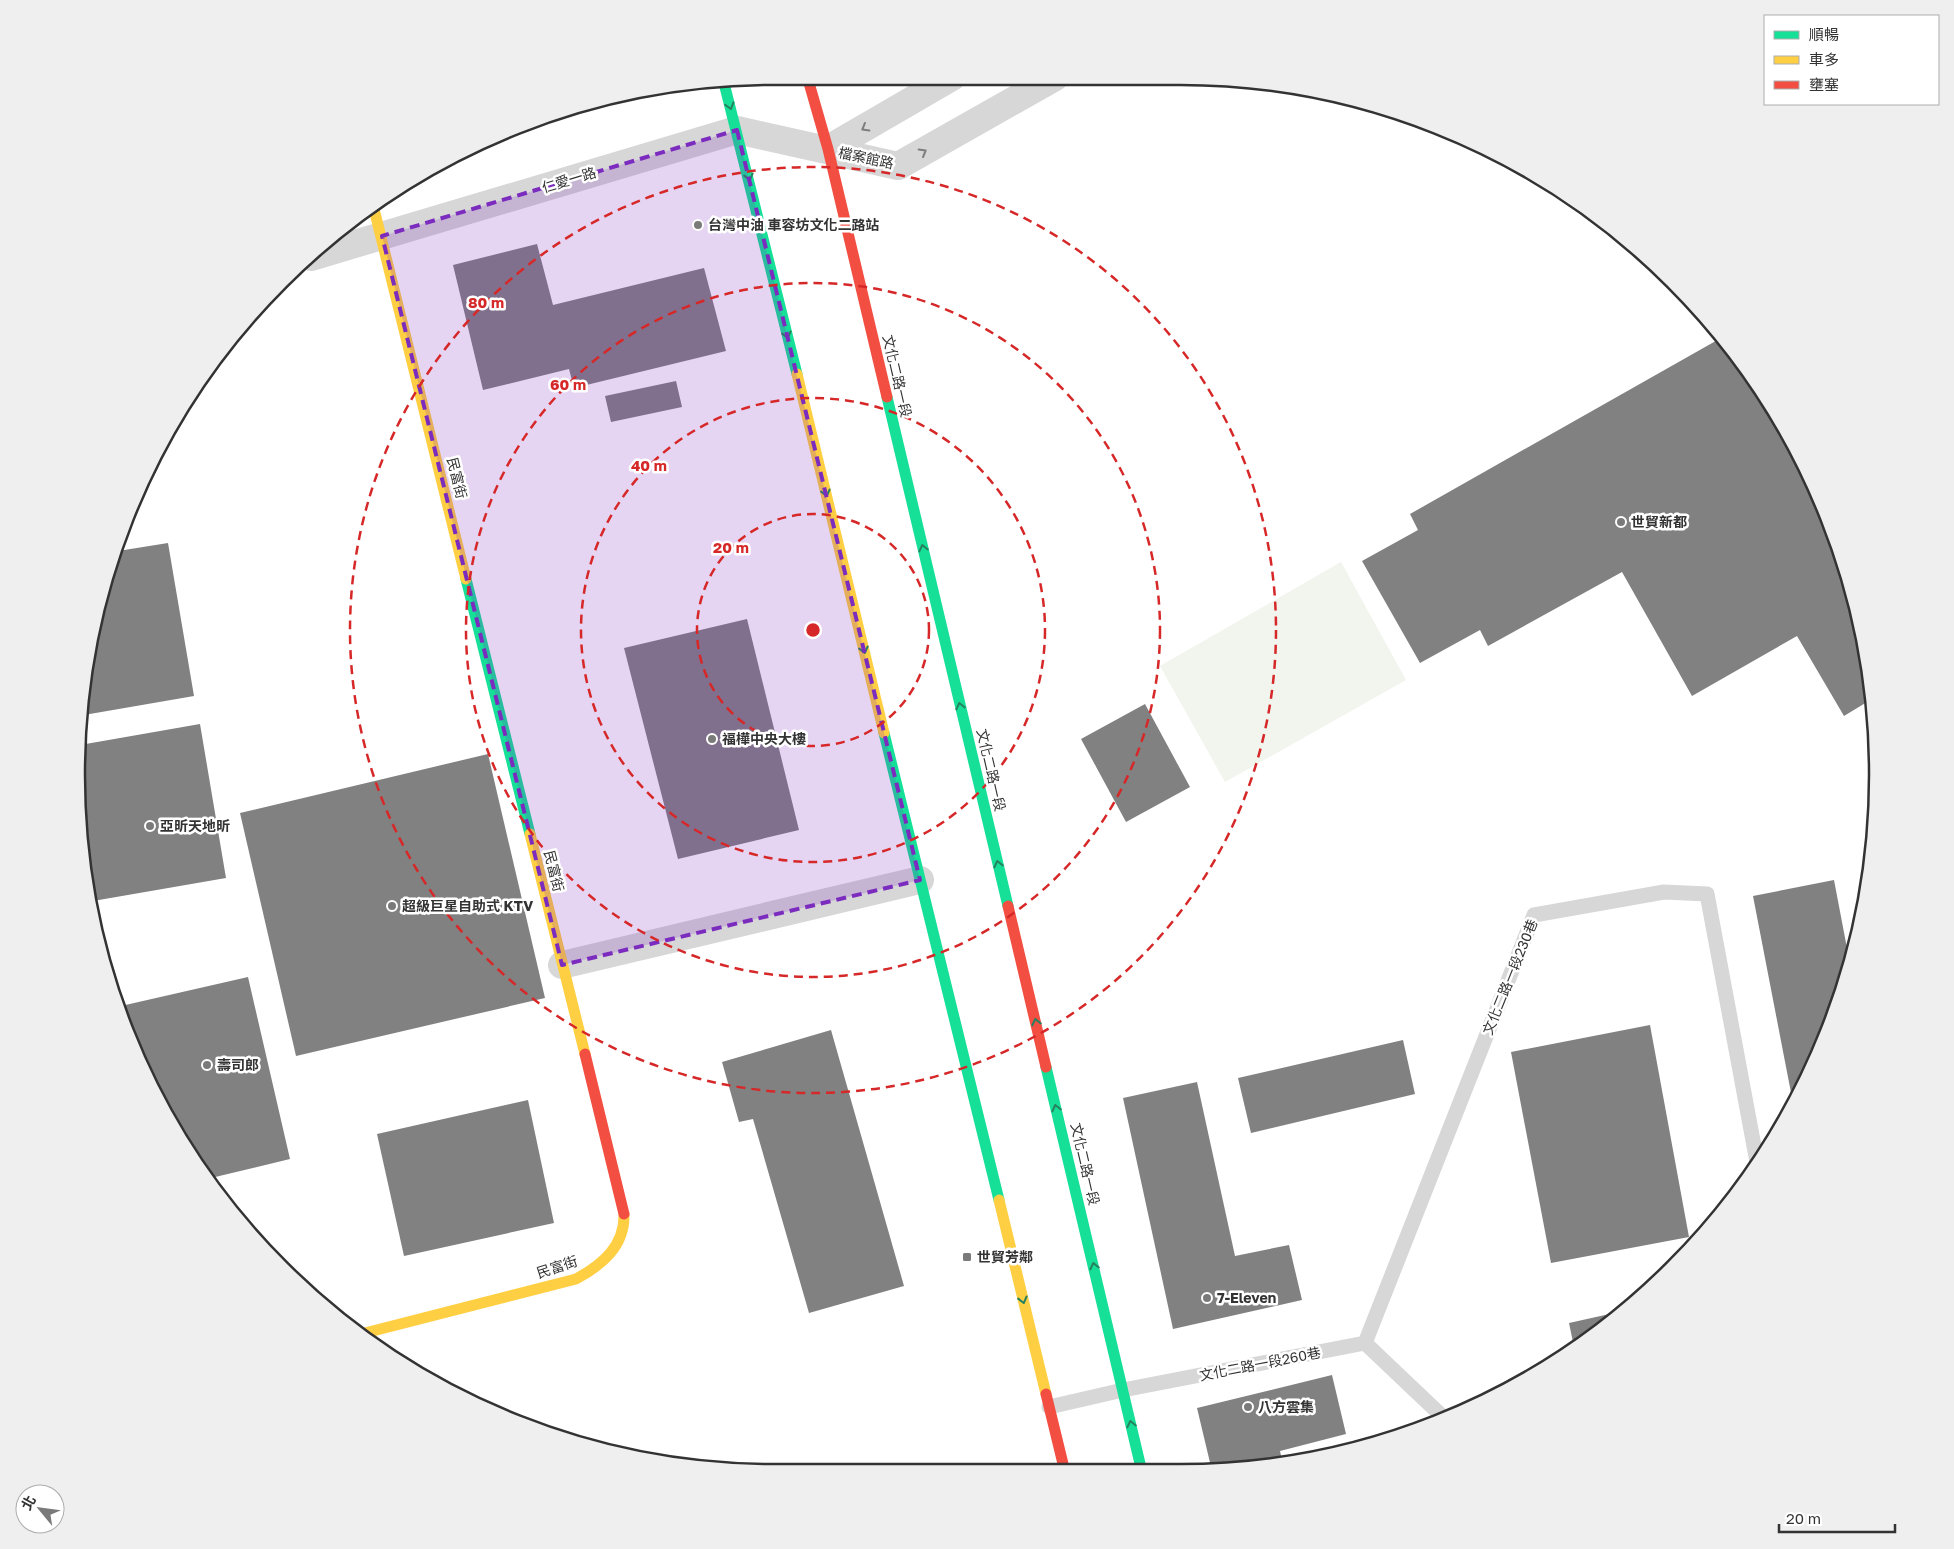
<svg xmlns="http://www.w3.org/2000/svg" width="1954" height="1549" font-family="'Golos Text','Noto Sans TC',sans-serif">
<rect width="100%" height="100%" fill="#fff"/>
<!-- green -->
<path fill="#f1f5ed" d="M1341 562 1406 680 1225 782 1160 666Z"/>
<!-- building -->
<path fill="#818181" d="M537 244 553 305 704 268 726 351 574 388 569 369 483 390 453 265Z
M1721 338 1784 425 1841 550 1872 683V699L1844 716 1797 636 1692 696 1622 572 1488 646 1480 630 1420 663 1362 561 1418 530 1410 514Z
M676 381 682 407 611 422 605 396Z
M168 543 194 696 84 715 100 594 118 551Z
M747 619 799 830 678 859 624 648Z
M1145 704 1190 787 1126 822 1081 739Z
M200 724 226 878 93 901 76 775 80 745Z
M488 754 545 998 296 1056 240 813Z
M1834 880 1850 964 1806 1083 1793 1103 1753 896Z
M248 977 290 1159 211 1178 170 1124 121 1006Z
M1650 1025 1689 1237 1551 1263 1511 1052Z
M831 1030 904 1286 809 1313 753 1119 739 1122 722 1062Z
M1403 1040 1415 1094 1251 1133 1238 1078Z
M1197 1082 1235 1256 1289 1245 1302 1300 1173 1329 1123 1098Z
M528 1100 554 1223 404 1256 377 1134Z
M1623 1311 1574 1347 1569 1323Z
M1332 1375 1346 1434 1280 1451 1282 1460 1225 1471H1212L1197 1408Z"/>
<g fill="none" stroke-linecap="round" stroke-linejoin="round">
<!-- lane -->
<path stroke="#d7d7d7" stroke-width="15" d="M1365 1343 1534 915 1664 892 1707 894 1757 1162
M1365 1343 1444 1418
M1049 1407 1123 1390 1365 1343"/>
<!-- street -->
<path stroke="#d7d7d7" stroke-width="28" d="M828 149 952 77
M311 257 737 130 898 166 1055 77
M562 965 920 880"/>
<!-- fast -->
<path stroke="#16e098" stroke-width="11" d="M724 83 797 374
M887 397 1008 906
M466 579 530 834
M884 733 999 1200
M1046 1067 1142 1472"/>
<!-- slow -->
<path stroke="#ffcf43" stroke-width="11" d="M374 209 466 579
M797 374 884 733
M530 834 585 1054
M999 1200 1046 1394
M361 1334 576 1279C602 1265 625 1246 624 1214"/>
<!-- jam -->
<path stroke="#f24e42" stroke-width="11" d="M807 76 828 149 887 397
M1008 906 1046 1067
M585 1054 624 1214
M1046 1394 1065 1472"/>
</g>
<!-- one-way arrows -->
<defs><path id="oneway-chevron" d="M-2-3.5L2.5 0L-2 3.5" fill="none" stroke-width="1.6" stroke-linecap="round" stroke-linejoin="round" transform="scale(1.25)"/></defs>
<g stroke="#268160">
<use href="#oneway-chevron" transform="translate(730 106) rotate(74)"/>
<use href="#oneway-chevron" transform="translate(749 177) rotate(76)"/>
<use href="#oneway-chevron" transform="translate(787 335) rotate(76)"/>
<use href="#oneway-chevron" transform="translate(826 493) rotate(76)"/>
<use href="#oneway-chevron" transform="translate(923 548) rotate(-103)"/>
<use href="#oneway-chevron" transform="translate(864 650) rotate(76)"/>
<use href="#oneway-chevron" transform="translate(960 706) rotate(-103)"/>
<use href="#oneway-chevron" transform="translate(998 864) rotate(-103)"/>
<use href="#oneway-chevron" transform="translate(1036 1022) rotate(-103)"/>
<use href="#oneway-chevron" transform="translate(1056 1108) rotate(-103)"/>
<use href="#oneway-chevron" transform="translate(1094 1266) rotate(-103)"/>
<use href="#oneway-chevron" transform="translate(1023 1300) rotate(76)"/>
<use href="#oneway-chevron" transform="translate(1131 1424) rotate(-103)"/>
</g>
<g stroke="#7d7d7d">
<use href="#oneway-chevron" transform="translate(865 128) rotate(150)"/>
<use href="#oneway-chevron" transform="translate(923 152) rotate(-30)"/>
</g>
<!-- marked area -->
<path fill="#7b2cbf" fill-opacity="0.2" stroke="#7b2cbf" stroke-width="4" stroke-dasharray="10 6" stroke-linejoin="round" d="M737 130 920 880 562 965 382 236Z"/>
<!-- distance rings -->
<g fill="none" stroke="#d62828" stroke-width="2.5" stroke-dasharray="9 6">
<circle cx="813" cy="630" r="116"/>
<circle cx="813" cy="630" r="232"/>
<circle cx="813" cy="630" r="347"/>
<circle cx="813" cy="630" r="463"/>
</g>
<!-- markers -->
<g fill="#7a7a7a" stroke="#fff" stroke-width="2">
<circle cx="698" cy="225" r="5"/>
<circle cx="1621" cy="522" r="5"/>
<circle cx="712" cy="739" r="5"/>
<circle cx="150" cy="826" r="5"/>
<circle cx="392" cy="906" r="5"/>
<circle cx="207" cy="1065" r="5"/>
<rect x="962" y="1252" width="10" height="10" rx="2.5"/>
<circle cx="1207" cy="1298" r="5"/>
<circle cx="1248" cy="1407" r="5"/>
</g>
<g text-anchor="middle" stroke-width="5" stroke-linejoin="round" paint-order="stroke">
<!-- street labels -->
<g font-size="14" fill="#333" stroke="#fff">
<text transform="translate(866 158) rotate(12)" y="5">檔案館路</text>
<text transform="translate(569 180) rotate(-17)" y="5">仁愛一路</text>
<text transform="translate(897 376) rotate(77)" y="5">文化二路一段</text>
<text transform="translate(457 478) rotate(76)" y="5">民富街</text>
<text transform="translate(991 770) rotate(77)" y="5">文化二路一段</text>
<text transform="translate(554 871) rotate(76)" y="5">民富街</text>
<text transform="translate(1510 977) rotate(-68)" y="5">文化二路一段230巷</text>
<text transform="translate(1085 1164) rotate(77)" y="5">文化二路一段</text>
<text transform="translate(557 1267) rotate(-18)" y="5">民富街</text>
<text transform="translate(1260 1364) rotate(-11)" y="5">文化二路一段260巷</text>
</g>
<!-- poi labels -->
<g font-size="14" font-weight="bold" fill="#333" stroke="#fff" text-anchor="start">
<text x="708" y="230">台灣中油 車容坊文化二路站</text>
<text x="1631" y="527">世貿新都</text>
<text x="722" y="744">福樺中央大樓</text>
<text x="160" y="831">亞昕天地昕</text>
<text x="402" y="911">超級巨星自助式 KTV</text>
<text x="217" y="1070">壽司郎</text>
<text x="977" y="1262">世貿芳鄰</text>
<text x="1217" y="1303">7-Eleven</text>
<text x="1258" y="1412">八方雲集</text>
</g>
</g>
<!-- crop -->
<path d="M0 0H1954V1549H0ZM774 85H1180A689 689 0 0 1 1869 774V775A689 689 0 0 1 1180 1464H774A689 689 0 0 1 85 775V774A689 689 0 0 1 774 85Z" fill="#efefef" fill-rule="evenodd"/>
<path fill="none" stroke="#333" stroke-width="2.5" d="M774 85H1180A689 689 0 0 1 1869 774V775A689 689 0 0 1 1180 1464H774A689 689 0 0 1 85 775V774A689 689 0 0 1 774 85Z"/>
<circle cx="813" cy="630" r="8" fill="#d62828" stroke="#fff" stroke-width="2.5"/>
<g font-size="15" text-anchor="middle" font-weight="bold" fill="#d62828" stroke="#fff" stroke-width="5" stroke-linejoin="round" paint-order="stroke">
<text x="486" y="308">80 m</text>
<text x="568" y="390">60 m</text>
<text x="649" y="471">40 m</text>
<text x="731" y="553">20 m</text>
</g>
<!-- legend -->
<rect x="1764" y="15" width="175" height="90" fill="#ffffff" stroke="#adadad"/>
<rect x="1774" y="31" width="25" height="8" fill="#16e098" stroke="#adadad"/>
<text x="1809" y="40" font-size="15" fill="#333333">順暢</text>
<rect x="1774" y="56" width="25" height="8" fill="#ffcf43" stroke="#adadad"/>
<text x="1809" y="65" font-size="15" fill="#333333">車多</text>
<rect x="1774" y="81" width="25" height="8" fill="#f24e42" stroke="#adadad"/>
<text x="1809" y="90" font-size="15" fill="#333333">壅塞</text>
<!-- north arrow -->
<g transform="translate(40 1509) rotate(299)"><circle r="24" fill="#ffffff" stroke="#adadad"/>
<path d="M0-4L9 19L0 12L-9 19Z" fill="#7a7a7a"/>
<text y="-8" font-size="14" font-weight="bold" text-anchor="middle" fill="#333333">北</text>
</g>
<!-- scale -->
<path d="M1779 1524v8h116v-8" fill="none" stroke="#333333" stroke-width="2.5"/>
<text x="1786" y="1524" font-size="15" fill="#333333" stroke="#ffffff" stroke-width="4" paint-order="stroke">20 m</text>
</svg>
